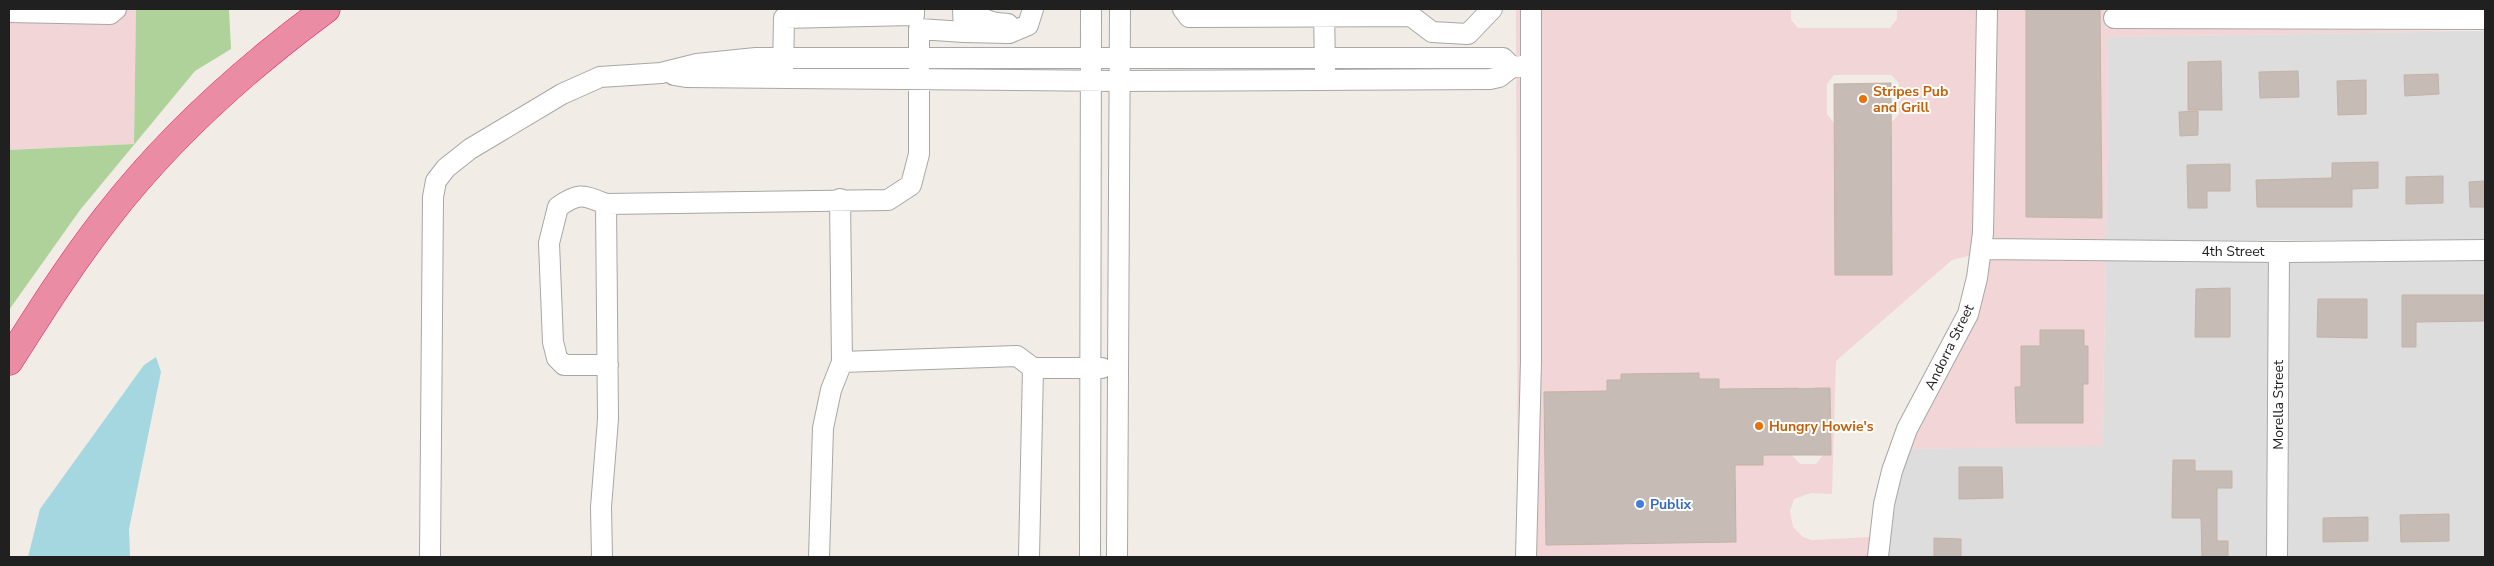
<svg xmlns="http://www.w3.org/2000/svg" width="2494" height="566" font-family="'Nunito Sans',sans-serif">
<rect width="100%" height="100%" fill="#f1ede6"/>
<!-- residential -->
<path fill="#dedddd" d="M2485 31V240H2106L2108 37Z
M2106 260 2270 262 2269 557H1886L1892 506 1909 449 2102 445Z
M2485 260V557H2286L2288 262Z"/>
<!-- commercial -->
<path fill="#f2d5d6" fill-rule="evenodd" d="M9 9H136L134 144 9 150Z
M1516 9H1791V20L1798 28H1890L1897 19V9H1979L1975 232 1972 255 1952 260 1836 361 1832 494 1811 493 1794 499 1790 511 1793 527 1803 537 1812 540 1871 537 1869 557H1518ZM1834 75H1891L1899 83V114L1891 123H1834L1827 114V84ZM1799 387H1814L1822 396 1823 455 1816 464H1800L1792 455 1791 396Z
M1996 9H2105L2106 28 2485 31 2108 37 2106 240 1992 239Z
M1989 259 2106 260 2102 446 1909 449 1914 434 1975 319Z"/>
<!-- forest -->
<path fill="#aed29a" d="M136 9H229L231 49 195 71 80 210 9 310V150L134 144Z"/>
<!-- water -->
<path fill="#a5d7e0" d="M156 357 161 372 129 529 130 557H28L40 509 144 365Z"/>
<!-- building -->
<path fill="#c6bcb5" stroke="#c3b2a8" d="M2026 9H2100L2102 218 2026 217Z
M2221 61 2222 110H2188V62Z
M2298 71 2299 97 2260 98 2259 72Z
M2438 74 2439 94 2405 96 2404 75Z
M2366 80V114L2338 115 2337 81Z
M1891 83 1892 275H1835L1834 84Z
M2198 111V135L2180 136 2179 112Z
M2378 162V188L2352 189V207H2257L2256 180 2332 178V163Z
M2230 164V191H2207V208H2188L2187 165Z
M2443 176V203L2406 204V177Z
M2485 181V207H2470L2469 182Z
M2230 288V337H2195L2196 289Z
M2402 295H2485V321L2416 322V347H2402Z
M2318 299H2367V338L2317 337Z
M2040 330H2084V346H2088V384H2083V423H2016L2015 387H2021V346H2040Z
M1699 373V379H1719V389L1830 388 1831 455H1763V465H1735L1736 542 1546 545 1544 392 1607 391V380H1621V374Z
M2173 460H2195V471H2232V488H2217V541H2228V557H2202L2201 518H2172Z
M1959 467H2002L2003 498 1959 499Z
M2449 514V541L2401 542 2400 515Z
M2368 517V541L2323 542V518Z
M1934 538 1961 539V557H1934Z"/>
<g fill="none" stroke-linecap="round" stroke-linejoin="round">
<defs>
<path id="minor" d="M867 9V16L914 15V9
M963 9 964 32 1009 33 1028 25 1033 9
M973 9C982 21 992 23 1008 24
M1183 9 1189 17 1411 16 1432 32 1468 34 1492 9
M1324 9 1325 71
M9 12 110 14 116 9
M2114 18 2485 19
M783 70 784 18 867 16
M674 75 686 77 1118 81 1490 79 1499 77 1512 67 1531 65
M1981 249 2279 252 2485 250
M842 362 1017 356 1033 368
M608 365H564L557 358 553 342 549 243 558 207C579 192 583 195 606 204L888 200 911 185 919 154V29L964 32
M430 557 433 197 436 181 446 168 470 149 562 94 600 77 661 73 697 64 756 58H1503L1512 67
M602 557 601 507 608 419 606 204
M819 557 823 428 831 390 842 362 840 199
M1029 557 1033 368H1102
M1090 557 1091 9
M1117 557 1120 9
M1526 557 1531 362V9
M1878 557 1884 504 1892 471 1907 429 1968 314 1977 278 1983 233 1987 9
M2277 557 2279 252"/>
<path id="highway" d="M9 361C40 312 71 263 107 217 168 138 246 68 326 9"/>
</defs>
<!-- minor casing -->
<use href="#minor" stroke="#a7a7a7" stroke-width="22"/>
<!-- highway casing -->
<use href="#highway" stroke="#e22071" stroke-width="29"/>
<!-- minor -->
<use href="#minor" stroke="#fff" stroke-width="20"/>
<!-- highway -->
<use href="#highway" stroke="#eb8ca5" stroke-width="28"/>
</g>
<!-- markers -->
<g fill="#e8710a" stroke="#fff" stroke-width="2">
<circle cx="1863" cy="99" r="5"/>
<circle cx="1759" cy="426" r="5"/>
</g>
<circle fill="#3f7fe0" stroke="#fff" stroke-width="2" cx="1640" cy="504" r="5"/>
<g text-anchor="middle" stroke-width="4" stroke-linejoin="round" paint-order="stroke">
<!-- food labels -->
<g font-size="14" font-weight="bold" fill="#c56008" stroke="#fff" text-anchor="start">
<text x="1873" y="96">Stripes Pub<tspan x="1873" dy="16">and Grill</tspan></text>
<text x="1769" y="431">Hungry Howie's</text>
</g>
<!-- street labels -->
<g font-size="14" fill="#202020" stroke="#fff">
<text x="2233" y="256">4th Street</text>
<text transform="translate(1949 347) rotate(-64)" y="5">Andorra Street</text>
<text transform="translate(2278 405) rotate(-90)" y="5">Morella Street</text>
</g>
<!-- shop labels -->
<g font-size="14" font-weight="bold" fill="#366cbe" stroke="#fff" text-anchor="start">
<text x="1650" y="509">Publix</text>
</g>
</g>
<!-- border -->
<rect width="2494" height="566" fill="none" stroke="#202020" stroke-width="20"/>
</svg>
